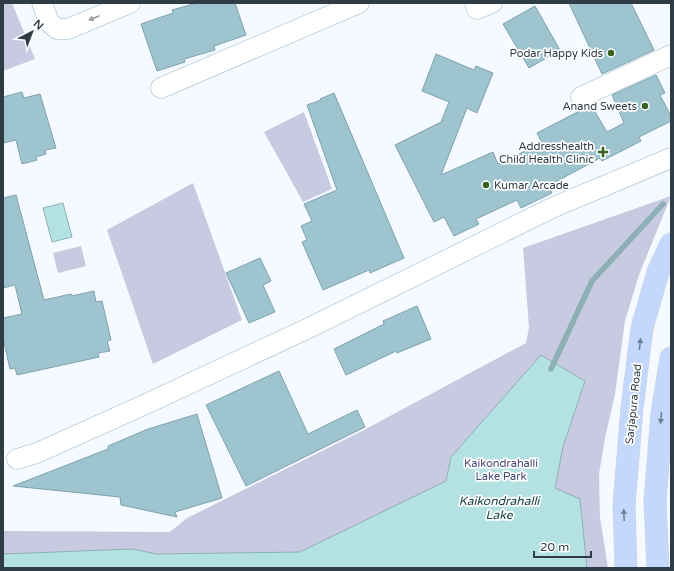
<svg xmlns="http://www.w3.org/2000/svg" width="674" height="571" font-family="'Varela Round',sans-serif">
<rect width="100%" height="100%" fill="#f4faff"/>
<!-- green -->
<path fill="#c8cae2" d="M3 3H12L35 59 3 71Z
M304 112 332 189 303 202 264 132Z
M193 183 242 320 153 364 107 230Z
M671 196 639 275 625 321 615 394 605 438 599 474 600 517 608 568H3V531L170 532 187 518 364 430 526 343 529 328 523 248Z
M81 246 86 266 58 273 53 253Z"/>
<!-- water -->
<path fill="#b4e2e3" stroke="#8cb0b4" d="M63 203 72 237 52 242 43 208Z
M541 355 585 381 563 447 555 488 580 499 587 568H3V554L133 549 156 554 300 552 446 481 451 457Z"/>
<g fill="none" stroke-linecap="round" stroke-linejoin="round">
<!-- stream -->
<path stroke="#8cb0b4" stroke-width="5.5" d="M551 369 592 281 663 204"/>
</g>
<!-- building -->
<path fill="#9ec4d0" stroke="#7ea2ae" d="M197 3H235L246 35 214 46 215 50 184 59 185 62 157 71 141 24 173 13 172 10Z
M569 3H631L654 50 602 74Z
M535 6 560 50 529 68 503 24Z
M436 54 474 70 476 66 493 73 477 113 467 108 441 175 493 152 498 164 542 143 537 133 591 105 607 132 624 123 612 95 656 75 665 93 660 95 671 116V121L639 137 641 141 602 161 600 158 548 186 552 193 521 208 517 200 476 219 479 224 454 236 444 217 434 222 395 145 441 122 449 102 422 91Z
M22 92 24 98 40 94 56 148 45 150 46 154 36 157 37 160 22 164 16 140 3 143V97Z
M334 93 404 258 370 273 369 270 323 290 302 242 307 240 301 226 312 221 304 204 337 190 307 105 321 100 320 99Z
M16 195 44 300 71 294 72 296 94 291 96 302 102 301 111 340 107 341 110 351 98 353 99 357 90 359 17 375 15 368 10 369 3 338V318L22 314 15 285 3 288V198Z
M260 258 271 281 263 285 275 312 249 323 226 273Z
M417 306 431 339 397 353 396 351 346 375 334 349 384 324 383 321Z
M279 371 308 434 357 410 365 427 246 486 206 405Z
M197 414 222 498 175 512 177 517 121 505 120 497 13 486 108 449V446L148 429Z"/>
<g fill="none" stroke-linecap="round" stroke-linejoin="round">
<defs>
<path id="minor" d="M42 3 49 22 57 29H68L130 3
M475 3 477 9 492 3
M161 88 359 3
M581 97 671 55
M17 459 37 453 146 404 313 326 554 207 671 158"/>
<path id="primary" d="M626 568 624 505 632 408 642 328 658 272 671 244
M658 568 655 501 662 413 671 358"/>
</defs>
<!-- minor casing -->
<use href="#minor" stroke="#9ab7cc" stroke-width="21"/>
<!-- primary casing -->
<use href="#primary" stroke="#d1d4d6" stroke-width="23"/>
<!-- minor -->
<use href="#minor" stroke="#fff" stroke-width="20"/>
<!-- primary -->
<use href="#primary" stroke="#c3d8fc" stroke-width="22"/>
</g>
<!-- one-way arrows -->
<defs><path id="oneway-solid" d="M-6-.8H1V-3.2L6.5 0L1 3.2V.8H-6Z"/></defs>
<use fill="#989ea2" href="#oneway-solid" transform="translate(94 18) rotate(157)"/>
<g fill="#728297">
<use href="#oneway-solid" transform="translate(640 344) rotate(-83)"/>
<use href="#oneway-solid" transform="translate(661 418) rotate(95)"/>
<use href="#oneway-solid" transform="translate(624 515) rotate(-92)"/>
</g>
<!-- markers -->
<g fill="#376320" stroke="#fff" stroke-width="1.5">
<circle cx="611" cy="53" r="4"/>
<circle cx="645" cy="106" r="4"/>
<path d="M601 146h4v4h4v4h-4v4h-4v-4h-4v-4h4z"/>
<circle cx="486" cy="185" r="4"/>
</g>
<g text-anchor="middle" stroke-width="3.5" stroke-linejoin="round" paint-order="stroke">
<!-- poi labels -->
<g font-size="11" fill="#303c45" stroke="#fff" text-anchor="end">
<text x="603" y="57">Podar Happy Kids</text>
<text x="637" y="110">Anand Sweets</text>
<text x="594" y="150">Addresshealth<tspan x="594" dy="13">Child Health Clinic</tspan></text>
<text x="494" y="189" text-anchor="start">Kumar Arcade</text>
</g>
<!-- street labels -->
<g font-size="11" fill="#303c45" stroke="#fff">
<text transform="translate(633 404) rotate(-84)" y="4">Sarjapura Road</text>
</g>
<!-- park labels -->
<g font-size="11" fill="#474776" stroke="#fff">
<text x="501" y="467">Kaikondrahalli<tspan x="501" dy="13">Lake Park</tspan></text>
</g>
<!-- water labels -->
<g font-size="12" font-style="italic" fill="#184143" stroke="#fff">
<text x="499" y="505">Kaikondrahalli<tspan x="499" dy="14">Lake</tspan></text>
</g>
</g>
<!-- border -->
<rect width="674" height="571" fill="none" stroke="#303c45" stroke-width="8"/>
<!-- north arrow -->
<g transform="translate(32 32) rotate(42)" stroke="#ffffff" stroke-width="3" paint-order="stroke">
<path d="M0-3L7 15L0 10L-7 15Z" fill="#303c45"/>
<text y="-6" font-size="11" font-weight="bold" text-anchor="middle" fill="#303c45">N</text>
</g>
<!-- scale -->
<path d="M534 551v6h57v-6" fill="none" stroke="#303c45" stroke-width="2"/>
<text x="540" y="551" font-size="12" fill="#303c45" stroke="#ffffff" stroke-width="3" paint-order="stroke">20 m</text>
</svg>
